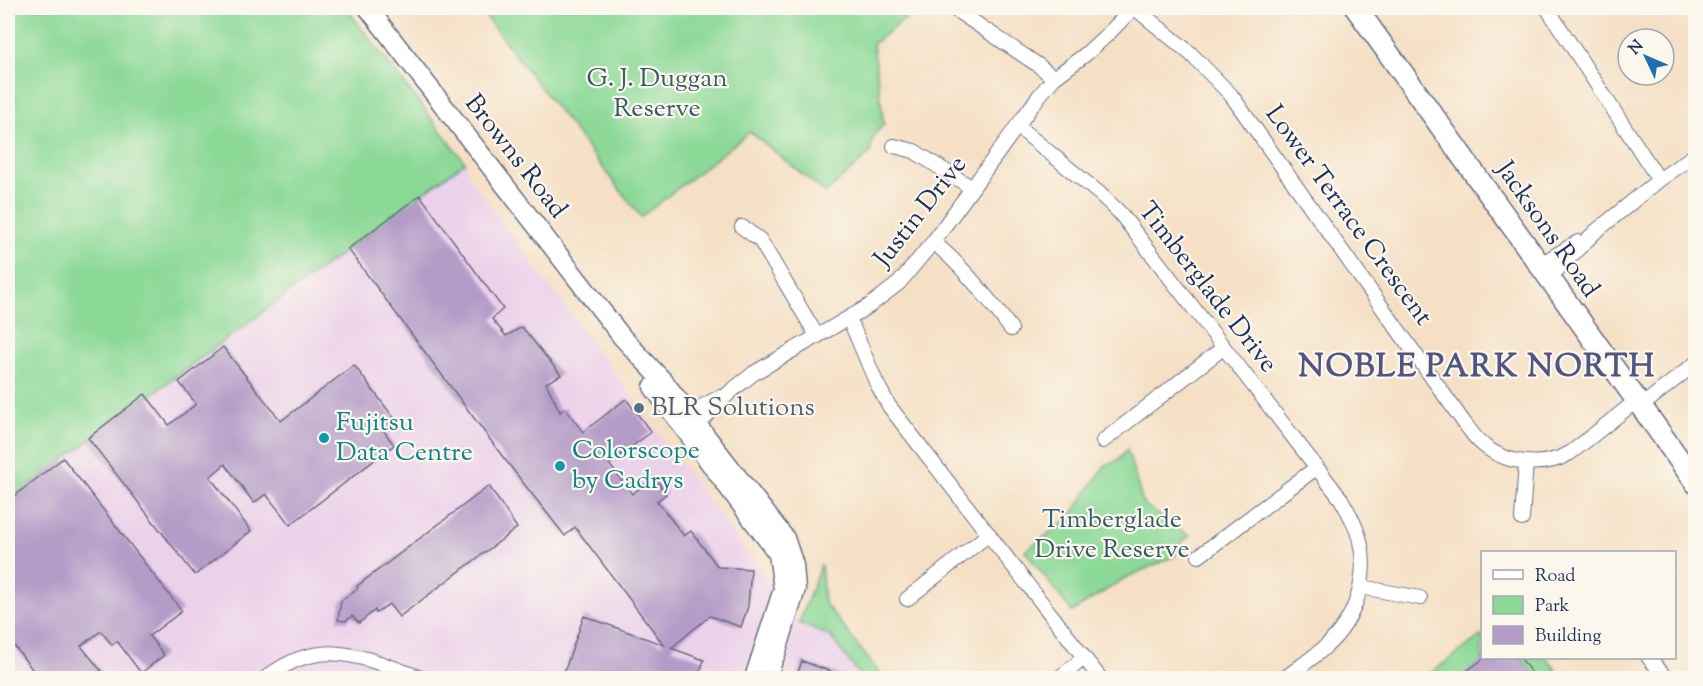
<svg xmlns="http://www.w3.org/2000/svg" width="1703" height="686" viewBox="0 0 1703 686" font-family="'Sorts Mill Goudy',serif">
<rect width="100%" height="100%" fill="#fbf7ec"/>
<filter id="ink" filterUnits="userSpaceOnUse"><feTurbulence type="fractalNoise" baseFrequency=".0167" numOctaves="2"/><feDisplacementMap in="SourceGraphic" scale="12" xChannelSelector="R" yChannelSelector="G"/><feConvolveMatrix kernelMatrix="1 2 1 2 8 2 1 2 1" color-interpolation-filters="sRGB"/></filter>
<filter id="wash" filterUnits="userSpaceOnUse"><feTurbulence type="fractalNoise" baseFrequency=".008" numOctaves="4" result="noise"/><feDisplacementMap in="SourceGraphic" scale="24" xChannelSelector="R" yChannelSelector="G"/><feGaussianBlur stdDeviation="1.35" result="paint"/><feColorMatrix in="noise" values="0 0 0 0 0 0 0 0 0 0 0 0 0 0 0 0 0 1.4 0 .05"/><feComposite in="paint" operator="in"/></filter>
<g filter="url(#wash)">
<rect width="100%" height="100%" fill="#f5e0c5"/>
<!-- built -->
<path fill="#ecd1ea" d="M465,162L468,176L799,623L830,636L862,678H8V501Z"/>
<!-- green -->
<path fill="#8cd997" stroke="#54847a" stroke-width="1.5" d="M8,8H346L465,162L8,501Z
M479,8H919L873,44L884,125C874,132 870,140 871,152L826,193L750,132L641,217Z
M1127,449L1143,504L1190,536C1181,540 1177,547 1175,556L1125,578L1072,612L1025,551L1070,518L1105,465C1117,462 1121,459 1127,449Z
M821,564L824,602L883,678H862L830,636L799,623Z
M1482,635V658H1487L1458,678H1424Z
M1521,658H1547L1562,678H1537Z"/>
<g id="blocks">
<!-- building -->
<path fill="#b59cc8" d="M420,195L503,309L492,319L506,336L522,327L561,375L546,383L560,412L565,408L583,432L626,399L651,432L609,464L632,494L654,477L666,494L657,501L684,536L691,531L718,567L751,569L748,606L741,627L710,616L671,648L704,660L698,678H562L584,616L664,645L575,527L565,536L503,457L348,249Z
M223,347L281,421L354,365L397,422L384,431L394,445L290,525L266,494L254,503L225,464L210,477L251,531L195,575L88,438L145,394L169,425L196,404L179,382Z
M63,458L182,611L149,636L164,655L141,673L117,641L112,645L101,631L81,646L107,678H51L46,673L39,678L8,638V501Z
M489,486L517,528L399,617L389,604L376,613L375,610L359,623L352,616L346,621L338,620L341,601L358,588L357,586Z
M1486,657H1520L1535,678H1457Z
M802,661L846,677V678H796Z"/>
</g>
</g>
<g filter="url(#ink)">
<use href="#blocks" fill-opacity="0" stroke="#676d82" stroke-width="1.5"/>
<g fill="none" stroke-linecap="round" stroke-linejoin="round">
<defs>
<path id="street" d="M953,8L1038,65L1054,78
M1135,8L1191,54L1231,95L1465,424C1470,430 1474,437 1480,442C1503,464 1543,469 1570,453C1578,448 1585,441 1592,436C1607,424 1621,413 1636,401
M1547,8L1659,180
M1017,126L1100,194L1120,213L1341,499C1348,511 1355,523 1359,537C1370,576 1356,620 1325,647C1313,658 1298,668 1285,678
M894,146L914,151L972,188
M742,227L760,240L817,336
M933,242C962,265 989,299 1011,329
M1539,265L1578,242
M1549,278L1595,232L1659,180L1696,154
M849,318L876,382L889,406L1100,678
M1640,407L1696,363
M682,419L697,409L720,397
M691,429L704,418L730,392L754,373L869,306L899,283L933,242L1039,96L1054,78L1086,54L1111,31L1133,8
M1103,441L1223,348
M1522,519L1526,462
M1199,556L1316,468
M1361,587L1420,598
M907,599L989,534
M1649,658L1666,678
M266,678C321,635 362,657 421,678
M1059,678L1084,658"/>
<path id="secondary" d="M368,8L622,337L665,383L785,538L794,565L796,589L777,651L766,678
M653,387L778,554L783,589L754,678"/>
<path id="primary" d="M1356,8L1696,483"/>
</defs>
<!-- street casing -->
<use href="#street" stroke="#676d82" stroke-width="16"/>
<!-- secondary casing -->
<use href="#secondary" stroke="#676d82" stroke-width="21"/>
<!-- primary casing -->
<use href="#primary" stroke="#676d82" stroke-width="24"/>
<!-- street -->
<use href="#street" stroke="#fff" stroke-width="14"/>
<!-- secondary -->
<use href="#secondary" stroke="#fff" stroke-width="18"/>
<!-- primary -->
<use href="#primary" stroke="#fff" stroke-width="21"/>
</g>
</g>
<!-- markers -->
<circle fill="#5c6f8a" stroke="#fbf7ec" stroke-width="2" cx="639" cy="408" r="6"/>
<g fill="#0f9aa8" stroke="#fbf7ec" stroke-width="2">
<circle cx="324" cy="438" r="6"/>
<circle cx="560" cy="466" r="6"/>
</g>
<g text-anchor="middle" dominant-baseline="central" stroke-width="4.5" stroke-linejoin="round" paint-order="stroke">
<!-- park labels -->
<g font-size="26" fill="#375a6c" stroke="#fbf7ec">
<text x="657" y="79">G. J. Duggan<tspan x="657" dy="30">Reserve</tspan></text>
<text x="1112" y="520">Timberglade<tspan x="1112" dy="30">Drive Reserve</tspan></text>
</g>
<!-- street labels -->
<g font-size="26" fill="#1b2f5e" stroke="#fbf7ec">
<text transform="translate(515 157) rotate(52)">Browns Road</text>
<text transform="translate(921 212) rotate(-52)">Justin Drive</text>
<text transform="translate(1348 216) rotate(54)">Lower Terrace Crescent</text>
<text transform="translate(1547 230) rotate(55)">Jacksons Road</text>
<text transform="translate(1207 288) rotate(52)">Timberglade Drive</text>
</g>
<!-- service labels -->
<g font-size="26" fill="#4e5e75" stroke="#fbf7ec" text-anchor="start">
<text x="651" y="408">BLR Solutions</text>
</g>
<!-- culture labels -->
<g font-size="26" fill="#0d838f" stroke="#fbf7ec" text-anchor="start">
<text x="336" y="423">Fujitsu<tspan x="336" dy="30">Data Centre</tspan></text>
<text x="572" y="451">Colorscope<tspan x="572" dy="30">by Cadrys</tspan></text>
</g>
<!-- district labels -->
<g font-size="32" font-weight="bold" letter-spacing="1.5" fill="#515583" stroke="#fbf7ec">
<text x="1477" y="368">NOBLE PARK NORTH</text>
</g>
</g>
<!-- margin -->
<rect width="1703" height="686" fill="none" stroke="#fbf7ec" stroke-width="30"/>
<!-- legend -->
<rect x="1481" y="551" width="195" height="108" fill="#fbf7ec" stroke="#a1a7b3" stroke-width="1.5"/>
<rect x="1493" y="570" width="30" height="9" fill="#ffffff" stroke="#a1a7b3" stroke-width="1.5"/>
<text x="1535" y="581" font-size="18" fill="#1b2f5e">Road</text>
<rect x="1493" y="596" width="30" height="18" fill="#8cd997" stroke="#a1a7b3" stroke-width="1.5"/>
<text x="1535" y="611" font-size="18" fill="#1b2f5e">Park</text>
<rect x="1493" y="626" width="30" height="18" fill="#b59cc8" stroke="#a1a7b3" stroke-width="1.5"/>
<text x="1535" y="641" font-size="18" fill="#1b2f5e">Building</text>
<!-- north arrow -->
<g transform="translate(1646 57) rotate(314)"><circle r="28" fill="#fbf7ec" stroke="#a1a7b3" stroke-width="1.5"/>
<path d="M0-4.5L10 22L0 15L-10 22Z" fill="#1f6fb2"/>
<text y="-9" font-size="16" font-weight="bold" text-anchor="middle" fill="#1b2f5e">N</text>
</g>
</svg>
